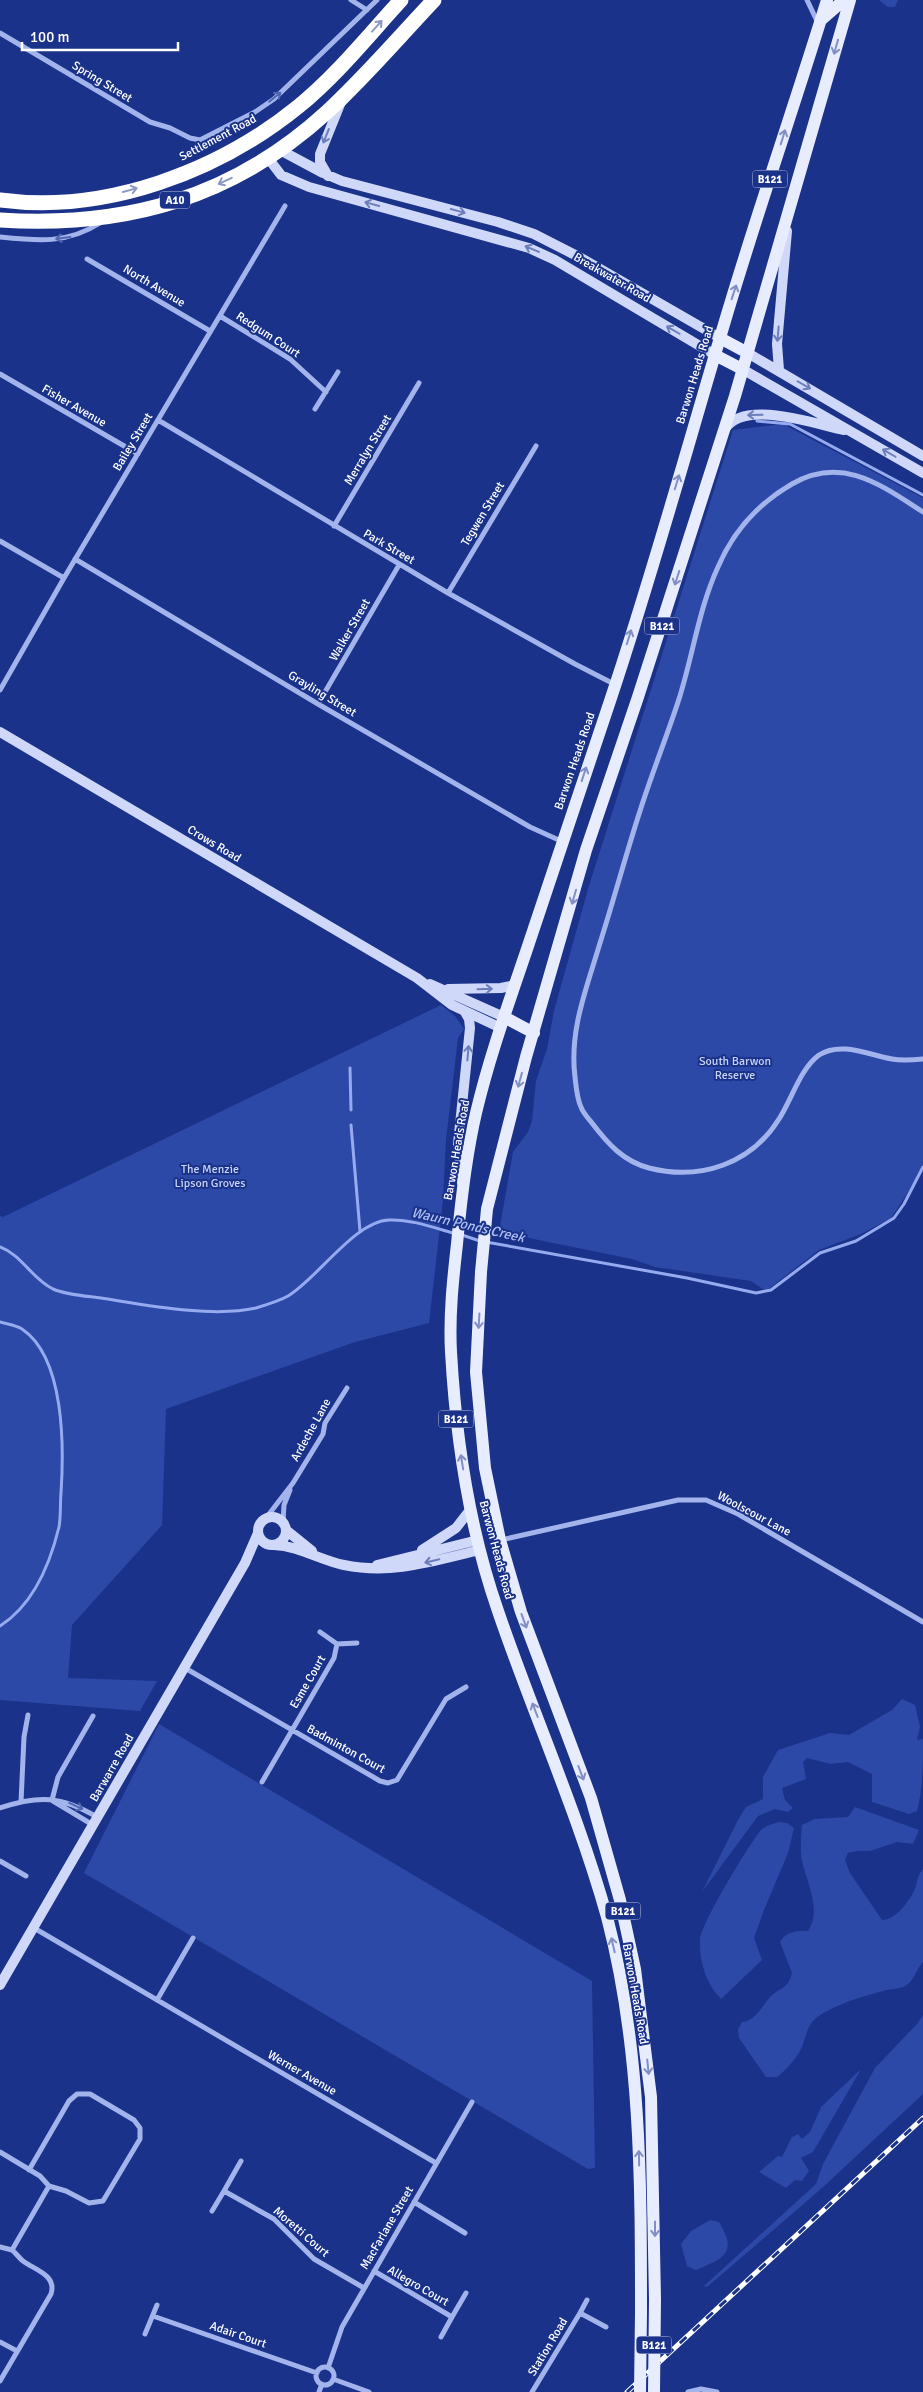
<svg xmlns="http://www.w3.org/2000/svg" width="923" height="2392" viewBox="0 0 923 2392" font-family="Signika,sans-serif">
<rect width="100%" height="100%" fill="#1a3289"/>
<!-- green -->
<path fill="#2d49a7" d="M879,0H898L895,7H888Z
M783,424L923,498V1170L891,1218L861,1234L819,1250L766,1291L751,1281L655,1267L632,1259L499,1232L513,1152L528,1132L532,1121L536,1081L547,1049L554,1011L588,889L733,430Z
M441,1005L455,1016L464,1029L458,1038L446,1140L443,1200L429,1323L355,1342L166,1409L162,1525L72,1625L68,1678L157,1681L140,1711L0,1700V1216L3,1217Z
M902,1699L915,1705L920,1727L917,1740L923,1739C923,1763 923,1789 917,1811L909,1814L872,1802V1774L848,1762L831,1764L807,1758L803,1762L806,1779L782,1788L785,1800L793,1808L788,1812L775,1809L758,1816L702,1892L738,1820L746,1807L763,1799V1777L778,1750L830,1733L849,1735L892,1710Z
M159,1724L592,1981L595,2168L588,2169L84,1873Z
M855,1807L919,1830L913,1844L897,1842L870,1851H857L848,1853L845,1860L850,1873L882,1920C895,1920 908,1903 914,1891C918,1883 916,1877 923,1869V1962C916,1969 914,1982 905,1986C900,1989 890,1989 883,1991C861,1997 835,2004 816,2018C806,2026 806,2040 800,2051C795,2060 785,2071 777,2077H766L739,2038L738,2029L742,2022C754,2022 763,2005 771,1996C776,1991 783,1989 787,1984C790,1981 791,1976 792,1973L780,1942C787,1931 795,1931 808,1931C822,1910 807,1883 802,1861C800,1850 801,1836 802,1825L815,1819L848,1817Z
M778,1822L787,1823L794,1828L788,1853L764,1910L754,1938L762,1960L721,1999C706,1984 699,1961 700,1940C700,1925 750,1843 761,1830C765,1826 773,1824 778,1822Z
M923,2015V2094L822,2188L707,2287L704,2286L816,2184L823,2164L875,2068L917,2024Z
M859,2071H860L813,2152L801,2158L809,2171L802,2181L795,2180L786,2188L759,2172L778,2156L782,2157L792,2137L798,2134L802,2139L810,2132L821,2107Z
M710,2220L719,2222C738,2253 724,2258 696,2270L687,2266L681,2244L691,2231Z"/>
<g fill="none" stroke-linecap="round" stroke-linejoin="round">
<!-- stream -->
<path stroke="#96abef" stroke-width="3" d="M757,421L790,424L923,495
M350,1068L351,1110
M351,1125L360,1231
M462,1235L480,1241
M486,1242L687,1278L756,1293L771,1290L820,1253L856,1241L894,1218L904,1204L923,1167
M0,1247C22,1255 32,1279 53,1289C67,1295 86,1296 101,1298C146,1305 212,1318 256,1308C266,1305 279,1301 288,1296C318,1278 355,1221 389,1220C411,1219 435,1228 456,1234
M0,1322C6,1324 16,1325 22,1329C65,1358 64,1447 61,1493C60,1504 61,1516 59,1527C50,1564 33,1605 0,1626"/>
<!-- street -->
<path stroke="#a3b4ed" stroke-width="5" d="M351,0L367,10
M807,0L817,21
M0,33L150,122L170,128L190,138L200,140L255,112L274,99L377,0
M0,237C38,241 67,244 100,223
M87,259L210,331
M220,316L290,359L326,392
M0,374L138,454
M315,409L338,372
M158,420L448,593L575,664L614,684
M923,512C881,485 842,455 792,484C759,503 733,532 718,567C699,608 693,655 679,699C667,736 652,773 640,811C626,854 614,899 600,943C587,987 569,1030 575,1077C576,1086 577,1099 581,1107C583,1113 588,1118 592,1123C608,1144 623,1161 649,1168C700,1181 751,1164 779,1119C792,1099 800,1069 819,1055C841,1041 869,1055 892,1059C902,1061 913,1060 923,1059
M334,526L419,383
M0,541L64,578
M75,559L318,704L530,827L561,841
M448,593L536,446
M0,690L64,578L285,206
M318,704L399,565
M266,1518L293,1483L323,1434L325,1423L347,1388
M283,1522L284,1505L290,1490
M501,1540L678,1500H706L738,1514L923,1622
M320,1632L337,1644L357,1643
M185,1668L380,1781L388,1783L397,1780L446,1699L466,1687
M262,1782L334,1658L337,1644
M52,1800L58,1777L93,1716
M53,1801L93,1825
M21,1802L24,1737L28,1715
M0,1808C39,1795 61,1796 97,1817
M0,1861L26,1876
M34,1928L436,2163
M157,2000L193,1938
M0,2152L40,2176L49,2186L12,2250C16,2253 19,2258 23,2261C35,2270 57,2275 51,2294L0,2381
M29,2170L69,2101L77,2094H90L134,2120L140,2128V2139L103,2201L89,2203L66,2191L49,2186
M224,2191L241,2161
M414,2202L465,2233
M212,2211L224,2191L274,2219L314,2259L364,2288
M0,2247L12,2250
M374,2271L452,2317L441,2337
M580,2313L587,2300
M153,2316L317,2373
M452,2317L466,2293
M145,2334L157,2305
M0,2342L17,2351
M316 2376a9 9 0 1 1 18 0a9 9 0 1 1-18 0Z
M328,2368L342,2327L472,2102
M333,2379L369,2392
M319,2392L322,2384
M532,2392L580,2313L606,2327
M688,2392L701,2389L717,2392"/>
<!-- secondary -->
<path stroke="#cfd8f9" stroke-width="10" d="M280,150L323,173L342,181L498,222L534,234L581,258L720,338
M268,158L281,175L309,187L529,248L555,260L715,355
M328,176L320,162V154L341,102
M746,352L923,456
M742,369L923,473
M779,370L777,344L787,231
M725,429C744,399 815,424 844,430
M0,732L417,978L452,1005L501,1028
M430,984L504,1017
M448,989L501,988L515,985
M462,1183L458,1144L470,1028L469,1019L465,1012
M258 1531a14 14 0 1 1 28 0a14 14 0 1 1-28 0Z
M286,1530L312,1551
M274,1545C299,1546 320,1560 344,1565C392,1575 433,1561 480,1550
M422,1550L456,1528L470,1510
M377,1565L478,1540
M0,1985L245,1563L258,1533"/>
<!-- primary -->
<path stroke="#e8ecff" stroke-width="12" d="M821,20L844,0
M720,338L746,352
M715,355L742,369
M504,1017L534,1033
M655,2299L651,2097L635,1969L620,1900L591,1798L521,1612L500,1540L485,1468L476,1372L481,1272L487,1209L526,1057L586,850L638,697L735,396L850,0
M641,2312C641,2180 641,2046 607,1917C578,1813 533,1714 498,1611C469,1528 456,1440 451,1352C449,1316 453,1279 457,1244C461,1200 466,1156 476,1113C489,1058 508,1005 526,952C554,868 582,785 610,701C652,576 687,448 725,321C757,213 794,107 827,0"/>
<!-- highway -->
<path stroke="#fff" stroke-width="15" d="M0,200C105,214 218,172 299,106C337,75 368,36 401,0
M0,220C126,228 233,198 327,112C365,77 399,37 434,0"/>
<defs>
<path id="rail" d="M627,2392L923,2118"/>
</defs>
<!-- rail casing -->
<use href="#rail" stroke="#fff" stroke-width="5"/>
<!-- rail -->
<use href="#rail" stroke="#1a3289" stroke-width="3" stroke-dasharray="9" stroke-linecap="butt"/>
<!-- primary-bridge -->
<path stroke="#e8ecff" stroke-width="12" d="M640,2392L641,2312
M654,2392L655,2299"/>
</g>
<!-- one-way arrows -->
<defs><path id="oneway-shaft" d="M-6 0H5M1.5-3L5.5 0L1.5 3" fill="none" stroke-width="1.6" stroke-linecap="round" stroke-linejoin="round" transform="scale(1.25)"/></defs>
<g stroke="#8c98c4">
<use href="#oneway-shaft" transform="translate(377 26) rotate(-48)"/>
<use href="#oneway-shaft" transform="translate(225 181) rotate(155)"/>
<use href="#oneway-shaft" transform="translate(130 190) rotate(-15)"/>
</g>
<g stroke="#818fc4">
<use href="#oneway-shaft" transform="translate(836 47) rotate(106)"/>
<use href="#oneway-shaft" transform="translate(783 137) rotate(-73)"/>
<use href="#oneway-shaft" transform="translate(734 292) rotate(-72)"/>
<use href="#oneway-shaft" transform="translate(677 482) rotate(-73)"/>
<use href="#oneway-shaft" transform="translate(677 578) rotate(108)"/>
<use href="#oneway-shaft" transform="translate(629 637) rotate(-73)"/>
<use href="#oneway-shaft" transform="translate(584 774) rotate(-72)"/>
<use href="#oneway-shaft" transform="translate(574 897) rotate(106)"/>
<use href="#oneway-shaft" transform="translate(520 1080) rotate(105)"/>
<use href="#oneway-shaft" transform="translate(479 1321) rotate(93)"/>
<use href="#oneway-shaft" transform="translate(462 1462) rotate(-99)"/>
<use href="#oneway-shaft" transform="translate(524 1621) rotate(70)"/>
<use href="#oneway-shaft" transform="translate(535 1710) rotate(-111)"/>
<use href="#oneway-shaft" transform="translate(581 1773) rotate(69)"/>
<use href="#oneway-shaft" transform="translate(613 1945) rotate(-103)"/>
<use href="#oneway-shaft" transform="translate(648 2067) rotate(84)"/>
<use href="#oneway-shaft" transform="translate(639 2158) rotate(-91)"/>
<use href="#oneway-shaft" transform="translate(655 2229) rotate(90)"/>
</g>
<g stroke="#5166b1">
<use href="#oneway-shaft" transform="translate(275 97) rotate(-39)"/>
<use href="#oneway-shaft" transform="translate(63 238) rotate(173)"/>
<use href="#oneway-shaft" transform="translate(76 1806) rotate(24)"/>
</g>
<g stroke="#6b7dbb">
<use href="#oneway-shaft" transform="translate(326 136) rotate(112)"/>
<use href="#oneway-shaft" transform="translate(372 204) rotate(-165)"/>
<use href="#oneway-shaft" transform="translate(458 211) rotate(15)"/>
<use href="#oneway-shaft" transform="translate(532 249) rotate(-157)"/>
<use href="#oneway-shaft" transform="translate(673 330) rotate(-150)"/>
<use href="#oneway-shaft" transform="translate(778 334) rotate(95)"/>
<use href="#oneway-shaft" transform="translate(804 385) rotate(30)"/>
<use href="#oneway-shaft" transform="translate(755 415) rotate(179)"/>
<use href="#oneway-shaft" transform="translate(889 453) rotate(-150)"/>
<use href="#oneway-shaft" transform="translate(485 989) rotate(-2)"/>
<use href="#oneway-shaft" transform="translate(468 1053) rotate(-85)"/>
<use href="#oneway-shaft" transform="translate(432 1561) rotate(167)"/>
</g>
<g text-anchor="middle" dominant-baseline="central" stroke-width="4" stroke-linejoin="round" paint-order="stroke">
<!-- shield labels -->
<g fill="#1a3289" stroke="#bac2dc" stroke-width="1">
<rect x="752.5" y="170.5" width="35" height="17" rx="4"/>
<rect x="160" y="191.5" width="30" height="17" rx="4"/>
<rect x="644.5" y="617.5" width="35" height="17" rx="4"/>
<rect x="438.5" y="1410.5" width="35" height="17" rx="4"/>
<rect x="605.5" y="1902.5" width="35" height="17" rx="4"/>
<rect x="636.5" y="2336.5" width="35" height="17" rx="4"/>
</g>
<g font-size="11" font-weight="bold" fill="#fff">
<text x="770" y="179">B121</text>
<text x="175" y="200">A10</text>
<text x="662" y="626">B121</text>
<text x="456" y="1419">B121</text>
<text x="623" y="1911">B121</text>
<text x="654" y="2345">B121</text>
</g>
<!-- street labels -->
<g font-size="12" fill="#fff" stroke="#1a3289">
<text transform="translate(102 82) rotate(31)">Spring Street</text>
<text transform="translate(218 138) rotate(-28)">Settlement Road</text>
<text transform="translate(612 278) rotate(30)">Breakwater Road</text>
<text transform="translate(154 286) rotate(31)">North Avenue</text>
<text transform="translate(268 335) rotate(33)">Redgum Court</text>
<text transform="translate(695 375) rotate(-73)">Barwon Heads Road</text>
<text transform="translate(74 406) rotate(30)">Fisher Avenue</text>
<text transform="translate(133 442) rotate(-59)">Bailey Street</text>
<text transform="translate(368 450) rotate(-59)">Merralyn Street</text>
<text transform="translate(483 514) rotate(-59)">Tegwen Street</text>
<text transform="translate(389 547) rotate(30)">Park Street</text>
<text transform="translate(350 630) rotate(-60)">Walker Street</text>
<text transform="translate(322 694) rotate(31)">Grayling Street</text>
<text transform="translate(575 761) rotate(-71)">Barwon Heads Road</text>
<text transform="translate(214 844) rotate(31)">Crows Road</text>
<text transform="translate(457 1150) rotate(-80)">Barwon Heads Road</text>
<text transform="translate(311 1430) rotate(-61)">Ardeche Lane</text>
<text transform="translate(754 1514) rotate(28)">Woolscour Lane</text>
<text transform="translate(496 1550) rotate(75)">Barwon Heads Road</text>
<text transform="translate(308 1682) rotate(-60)">Esme Court</text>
<text transform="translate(346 1749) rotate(29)">Badminton Court</text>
<text transform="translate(112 1768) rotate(-60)">Barwarre Road</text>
<text transform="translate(635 1994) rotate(80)">Barwon Heads Road</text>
<text transform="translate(302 2073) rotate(30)">Werner Avenue</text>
<text transform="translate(387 2228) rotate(-60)">MacFarlane Street</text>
<text transform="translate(301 2232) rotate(41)">Moretti Court</text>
<text transform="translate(418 2286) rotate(30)">Allegro Court</text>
<text transform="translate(238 2335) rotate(19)">Adair Court</text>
<text transform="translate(548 2347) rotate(-59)">Station Road</text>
</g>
<!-- park labels -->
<g font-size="12" fill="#c8d4f9" stroke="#1a3289">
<text x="735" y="1061">South Barwon<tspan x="735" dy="14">Reserve</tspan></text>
<text x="210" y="1169">The Menzie<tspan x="210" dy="14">Lipson Groves</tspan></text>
</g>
<!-- water labels -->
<g font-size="14" font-style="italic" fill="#aebff4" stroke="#1a3289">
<text transform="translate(468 1225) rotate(13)">Waurn Ponds Creek</text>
</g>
</g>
<!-- scale -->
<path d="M22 42v8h156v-8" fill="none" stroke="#ffffff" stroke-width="2.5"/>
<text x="30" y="42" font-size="15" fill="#ffffff" stroke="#1a3289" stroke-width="4" paint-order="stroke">100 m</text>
</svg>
